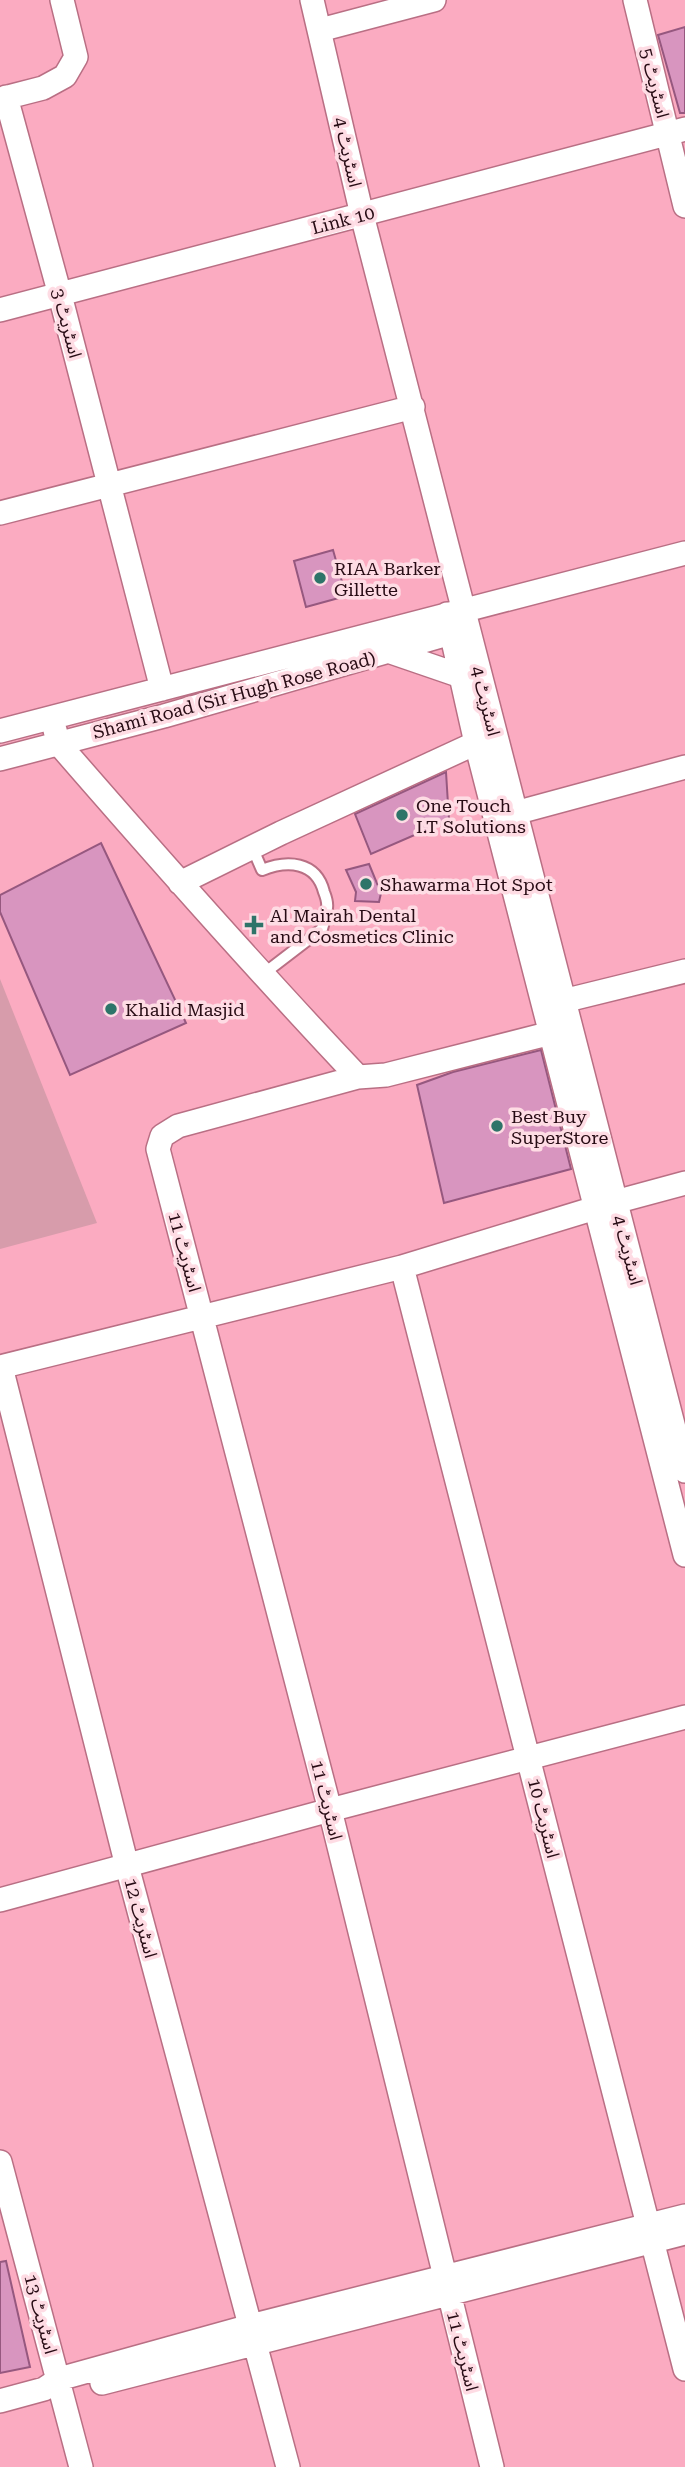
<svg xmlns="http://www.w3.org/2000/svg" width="685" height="2467" viewBox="0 0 685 2467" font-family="'Roboto Serif','Noto Sans Arabic',serif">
<rect width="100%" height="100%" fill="#fbabc1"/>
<!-- green -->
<path fill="#d79cab" d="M0,979L97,1223L0,1249Z"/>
<!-- building -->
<path fill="#d895bf" stroke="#96587f" stroke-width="2" d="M685,27V113H680L658,35Z
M333,550L346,596L306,607L294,561Z
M446,772L449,820L371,854L355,814Z
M101,843L186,1023L70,1075L0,912V895Z
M369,864L381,893L379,902L355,901L356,892L346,870Z
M541,1050L571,1169L444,1203L417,1085L453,1072Z
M6,2261L30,2367L0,2373V2262Z"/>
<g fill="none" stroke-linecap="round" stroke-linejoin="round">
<defs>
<path id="lane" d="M252,847L262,870C287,860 316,861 324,892C326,897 328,902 327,908C326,915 324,922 322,929L262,975"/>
<path id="street" d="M312,0L362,215L685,1471
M635,0L685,206
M320,30L434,0
M6,97L60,295L162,689
M0,99L43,88L65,76L76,57L62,0
M0,310L685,129
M0,513L413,407
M447,614L476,743L685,1555
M391,652L461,676
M55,730L58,743C156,856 255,968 358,1077
M0,731L685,553
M0,759L164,716L465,629
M515,813L685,767
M180,883L281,833L476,743
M563,1001L685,971
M402,1267L685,2369
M0,1367L402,1267L615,1202L685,1183
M1,1367L127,1866L288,2467
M0,1900L330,1810L685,1717
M0,2162L81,2467
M102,2383L685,2233
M0,2401L44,2389L59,2379L250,2326L685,2216
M492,2467L330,1810L158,1149L162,1136L178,1126L358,1077L386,1075L571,1028"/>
</defs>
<!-- lane casing -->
<use href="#lane" stroke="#b96f84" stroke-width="14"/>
<!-- street casing -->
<use href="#street" stroke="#b96f84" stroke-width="26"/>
<!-- lane -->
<use href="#lane" stroke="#fff" stroke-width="10"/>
<!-- street -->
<use href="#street" stroke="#fff" stroke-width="23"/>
</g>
<!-- markers -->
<g fill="#2e7469" stroke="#fedce4" stroke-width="2.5">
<circle cx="320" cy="578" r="7"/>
<circle cx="402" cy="815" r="7"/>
<circle cx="366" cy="884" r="7"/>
<path d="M250.5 914.5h7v7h7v7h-7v7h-7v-7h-7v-7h7z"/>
<circle cx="111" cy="1009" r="7"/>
<circle cx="497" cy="1126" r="7"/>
</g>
<g text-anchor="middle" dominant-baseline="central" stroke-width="7" stroke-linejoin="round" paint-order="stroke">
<!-- street labels -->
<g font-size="18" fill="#270b14" stroke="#fedce4">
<text transform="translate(655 83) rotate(76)">اسٹریٹ 5</text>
<text transform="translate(348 152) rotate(77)">اسٹریٹ 4</text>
<text transform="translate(343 220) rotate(-15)">Link 10</text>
<text transform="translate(67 323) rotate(75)">اسٹریٹ 3</text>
<text transform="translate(234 695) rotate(-15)">Shami Road (Sir Hugh Rose Road)</text>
<text transform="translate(486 701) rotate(76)">اسٹریٹ 4</text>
<text transform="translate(628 1250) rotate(75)">اسٹریٹ 4</text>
<text transform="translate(185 1252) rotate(75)">اسٹریٹ 11</text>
<text transform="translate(327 1800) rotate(76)">اسٹریٹ 11</text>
<text transform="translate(544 1818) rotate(76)">اسٹریٹ 10</text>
<text transform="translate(141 1918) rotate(75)">اسٹریٹ 12</text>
<text transform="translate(41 2314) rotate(75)">اسٹریٹ 13</text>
<text transform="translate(463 2351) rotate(76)">اسٹریٹ 11</text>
</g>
<!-- poi labels -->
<g font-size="18" fill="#270b14" stroke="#fedce4" text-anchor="start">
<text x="334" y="568">RIAA Barker<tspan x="334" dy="21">Gillette</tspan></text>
<text x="416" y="805">One Touch<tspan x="416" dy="21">I.T Solutions</tspan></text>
<text x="380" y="884">Shawarma Hot Spot</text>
<text x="270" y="915">Al Mairah Dental<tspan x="270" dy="21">and Cosmetics Clinic</tspan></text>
<text x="125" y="1009">Khalid Masjid</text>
<text x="511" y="1116">Best Buy<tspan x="511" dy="21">SuperStore</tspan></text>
</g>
</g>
</svg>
